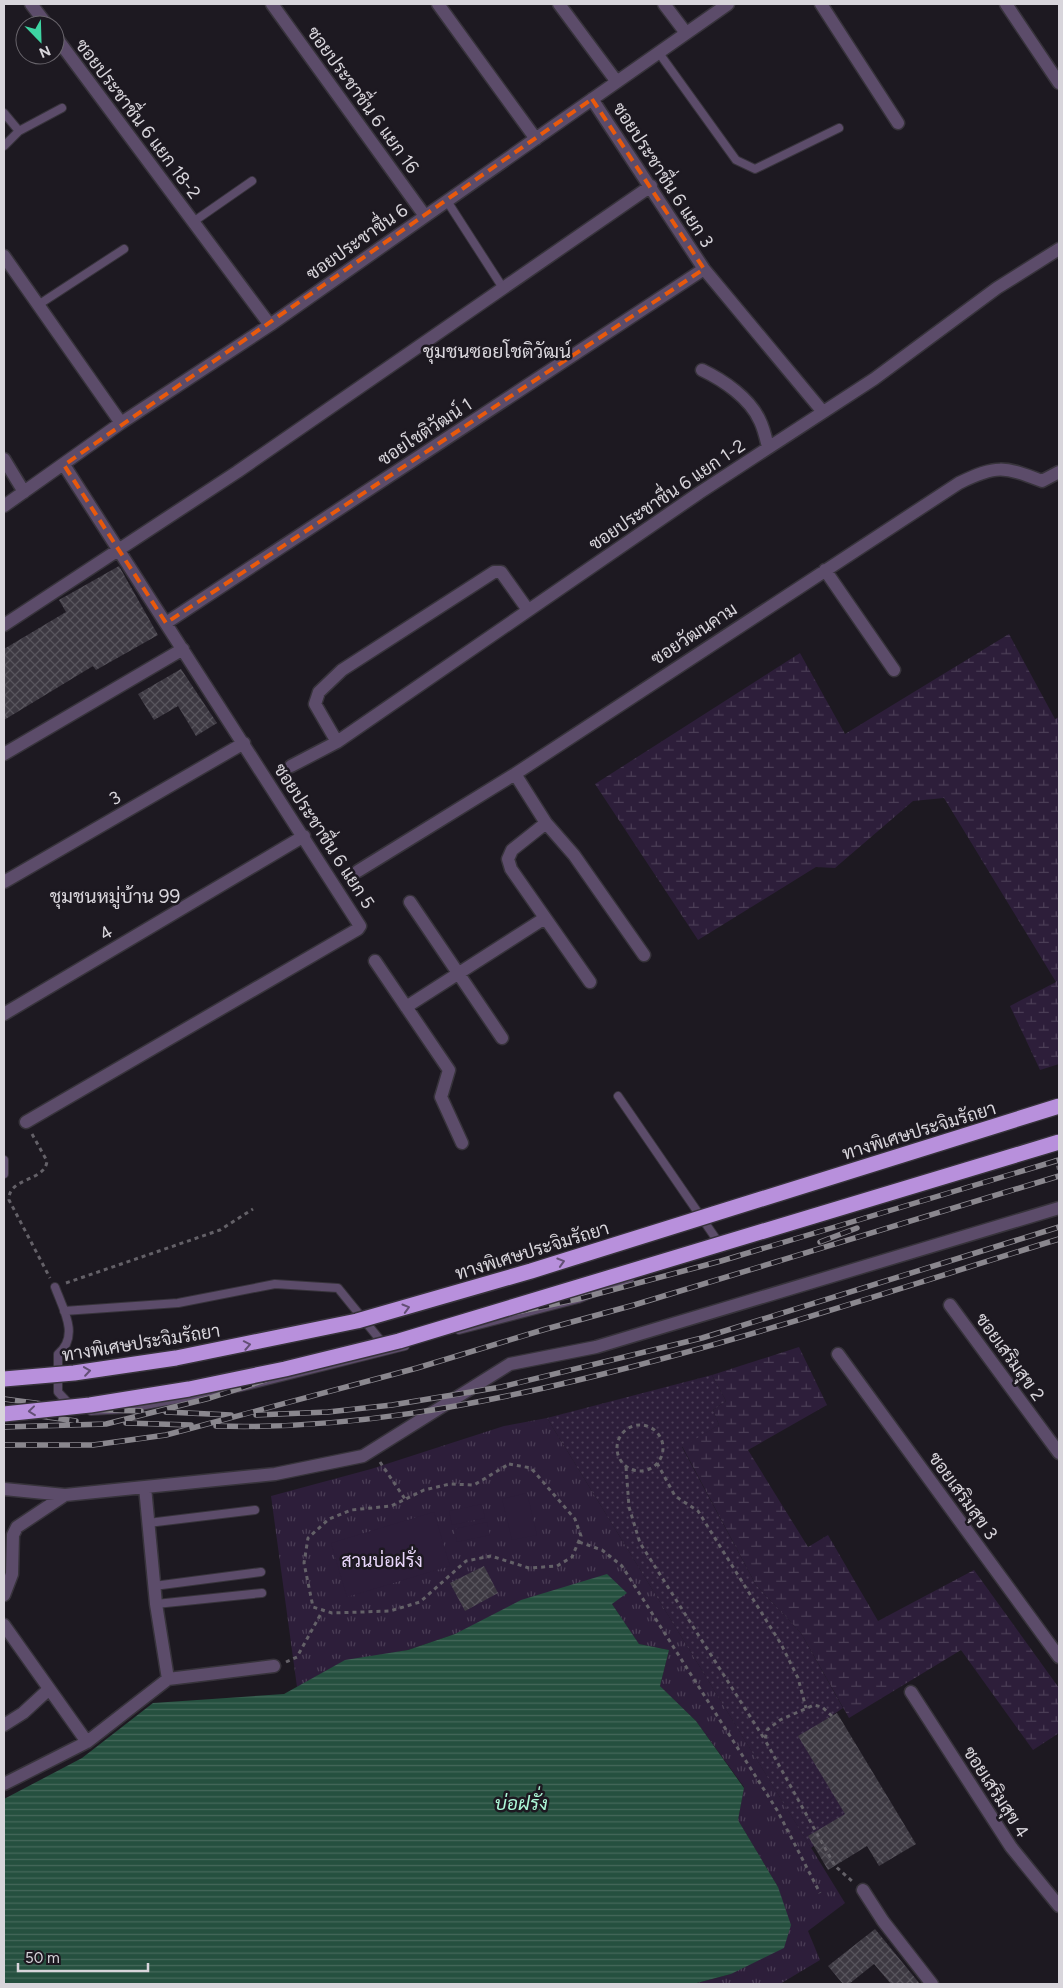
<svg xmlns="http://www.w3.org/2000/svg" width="1063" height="1988" viewBox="0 0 1063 1988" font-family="Figtree,Sarabun,sans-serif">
<defs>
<pattern id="grass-tufts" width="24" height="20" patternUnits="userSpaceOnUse" patternTransform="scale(1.25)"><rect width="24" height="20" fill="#2d1e3a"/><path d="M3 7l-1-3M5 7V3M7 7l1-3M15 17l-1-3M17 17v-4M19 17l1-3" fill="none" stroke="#4b3e56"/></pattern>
<pattern id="wetland-marsh" width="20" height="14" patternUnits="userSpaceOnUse" patternTransform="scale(1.25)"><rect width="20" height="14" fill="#2d1e3a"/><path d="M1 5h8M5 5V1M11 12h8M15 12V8" fill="none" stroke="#4b3e56"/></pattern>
<pattern id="garden-dots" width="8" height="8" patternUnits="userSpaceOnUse" patternTransform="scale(1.25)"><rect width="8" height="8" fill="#2d1e3a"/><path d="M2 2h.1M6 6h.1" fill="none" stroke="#4b3e56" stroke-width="1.8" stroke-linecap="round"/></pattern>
<pattern id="water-rules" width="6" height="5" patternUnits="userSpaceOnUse" patternTransform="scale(1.25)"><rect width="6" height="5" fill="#25503f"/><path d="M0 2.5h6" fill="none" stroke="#44685a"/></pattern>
<pattern id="building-cross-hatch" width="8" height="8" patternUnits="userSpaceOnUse" patternTransform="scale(1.25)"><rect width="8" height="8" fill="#3d3942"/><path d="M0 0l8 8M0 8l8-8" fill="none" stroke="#58555d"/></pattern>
</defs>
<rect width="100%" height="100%" fill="#1d1921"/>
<!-- grass -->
<path fill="url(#grass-tufts)" d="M547,1418L845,1903L808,1931L820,1960L780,1984H693L731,1974L778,1887L738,1820L744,1787L696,1721L660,1686L669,1650L639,1644L612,1604L626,1592L455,1634L408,1650L342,1662L297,1687L271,1496L371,1469L504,1426Z"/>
<!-- wetland -->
<path fill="url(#wetland-marsh)" d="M1009,634L1055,719L1059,717V1064L1040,1070L1010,1006L1056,982L944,798L913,801L835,868L816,867L698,940L595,784L800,653L845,734Z
M799,1347L827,1405L748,1450L808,1547L828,1535L878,1621L974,1570L1059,1688V1733L1033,1750L961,1650L849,1718L801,1633L756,1585L682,1446L719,1425L713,1410L726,1401L712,1375Z"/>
<!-- garden -->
<path fill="url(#garden-dots)" d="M712,1375L726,1401L713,1410L719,1425L682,1447L756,1585L801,1633L843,1708L808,1732L859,1814L811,1848L547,1418Z"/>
<!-- pitch -->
<path fill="#2d1e3a" d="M527,1493L537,1535L512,1540L502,1499Z
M482,1504L485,1518L452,1525L449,1511Z
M434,1512L450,1566L347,1597L331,1543Z
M487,1522L490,1535L457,1542L454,1529Z"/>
<!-- water -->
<path fill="url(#water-rules)" d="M607,1574L627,1593L612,1604L639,1644L669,1650L660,1686L696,1721L744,1788L738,1820L778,1887L791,1925L784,1948L731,1974L693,1984H4V1799L82,1758L153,1703L284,1694L345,1660L408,1650L455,1634L521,1600Z"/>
<!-- building -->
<path fill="url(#building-cross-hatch)" d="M119,566L158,635L96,670L93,666L4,720V649L66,612L59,600Z
M181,669L217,723L196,736L178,706L154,720L138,694Z
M484,1566L498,1593L465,1611L450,1583Z
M837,1713L916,1844L879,1866L867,1846L828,1870L808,1836L845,1814L798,1736Z
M875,1929L920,1984H891L874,1964L849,1984H843L828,1966Z"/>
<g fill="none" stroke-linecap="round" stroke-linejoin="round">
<defs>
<path id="lane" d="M659,53L736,160L755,169L839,128
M4,113L19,131
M4,146L19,131L62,108
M447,201L503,288
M193,222L252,181
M38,305L124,249
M618,1096L721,1246
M4,1160V1174
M55,1287C63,1309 80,1336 58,1354V1392L72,1407
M64,1311L178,1303L275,1284L338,1288L385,1346
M459,1330L578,1299L630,1278
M91,1411L124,1409L242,1387L405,1346
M148,1523L255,1510
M154,1586L261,1572
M156,1604L262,1593"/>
<path id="street" d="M31,4L47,25
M272,4L425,216
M438,4L536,139
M559,4L617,82
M664,4L686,33
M821,4L898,123
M1006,4L1059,83
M55,36L270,325
M592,99L704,269L823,412
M4,256L121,423
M702,370C723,380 750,398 760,421C764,429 766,439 768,447
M4,459L24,492
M4,506L121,423L270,325L728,4
M825,570L894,670
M166,623L704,269
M4,625L237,472L651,186
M337,742L315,704L319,692L342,670L494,572H501L528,610
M4,754L183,649
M291,766L337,742L699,493L874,379L997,288L1059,249
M515,774L546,823L512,850L508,859L511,869L590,982
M546,823L574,855L644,955
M358,871L515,774L959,483C996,465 1004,466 1042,481L1059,472
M4,882L244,743
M410,902L502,1038
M375,961L449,1070L441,1097L462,1143
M406,1007L545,918
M4,1014L304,836
M26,1122L358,929L360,926L64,465
M950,1305L1059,1453
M838,1354L1059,1657
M145,1487L156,1604L168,1679
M4,1489L65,1495L275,1474L363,1456L510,1364L596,1347L1059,1208
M4,1595L12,1574L13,1535L17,1527L65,1495
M4,1625L87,1742
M911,1692L1011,1847L1059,1906
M4,1725L23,1713L48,1690
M4,1784L87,1742L168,1679L274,1666
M863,1890L883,1921L932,1984"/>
</defs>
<!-- lane casing -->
<use href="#lane" stroke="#37333b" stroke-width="10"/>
<!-- street casing -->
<use href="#street" stroke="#37333b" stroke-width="15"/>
<!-- path -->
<path stroke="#646168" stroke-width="3" stroke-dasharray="4 4" stroke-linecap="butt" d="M32,1134L47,1161C45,1182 8,1177 9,1200L50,1278
M1055,1158L1059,1171
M66,1283L220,1230L253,1209
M617 1448a23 23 0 1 1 46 0a23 23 0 1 1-46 0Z
M380,1462L405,1499
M657,1463L675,1496L698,1511L781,1644L798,1678L806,1708
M509,1464L531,1468L575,1519L581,1536L572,1557L557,1566L529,1568L491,1556L466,1561L420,1602L390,1611L332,1613L313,1607L304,1563L308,1538L329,1519L351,1510L391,1506L424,1490L450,1484L474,1485Z
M626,1467L629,1507L640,1543L765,1740
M579,1542L602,1550L622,1566L777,1810L820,1893
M286,1662L297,1657L323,1610
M832,1716L822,1707L814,1705L780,1720L767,1730L765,1740L835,1866L852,1881"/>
<!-- lane -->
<use href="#lane" stroke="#5c4c6a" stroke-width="8"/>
<!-- street -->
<use href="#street" stroke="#5c4c6a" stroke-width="12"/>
<defs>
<path id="rail" d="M820,1242L857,1228
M4,1399L81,1409L141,1411
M4,1411L76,1421
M166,1412L231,1415
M256,1415L328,1412L392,1405L501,1387L702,1338L1059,1227
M126,1423L191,1425
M216,1426C346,1430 473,1406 599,1375C754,1337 906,1286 1059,1239
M4,1427L106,1424L210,1398L354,1351L433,1330L578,1299L721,1261L1059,1160
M4,1445H93L166,1435L417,1368L546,1329L634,1305L1059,1176"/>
</defs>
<!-- rail casing -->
<use href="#rail" stroke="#8a878e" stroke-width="5.5"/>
<!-- rail -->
<use href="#rail" stroke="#1d1921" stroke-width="4" stroke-dasharray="11" stroke-linecap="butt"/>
<defs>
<path id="highway-bridge" d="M4,1379L74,1373L176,1358L357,1321L531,1271L1059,1106
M4,1414L90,1405L189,1389L285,1369L399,1341L1059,1142"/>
</defs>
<!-- highway-bridge casing -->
<use href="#highway-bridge" stroke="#37333b" stroke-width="18" stroke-linecap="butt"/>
<!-- highway-bridge -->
<use href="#highway-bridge" stroke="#b890dc" stroke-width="15"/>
</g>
<!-- one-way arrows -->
<defs><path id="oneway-chevron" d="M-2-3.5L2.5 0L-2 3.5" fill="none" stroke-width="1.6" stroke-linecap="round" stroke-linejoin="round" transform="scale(1.25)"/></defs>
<g stroke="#634f75">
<use href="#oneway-chevron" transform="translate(561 1262) rotate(-17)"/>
<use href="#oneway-chevron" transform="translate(406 1308) rotate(-16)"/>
<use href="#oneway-chevron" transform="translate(247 1345) rotate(-11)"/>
<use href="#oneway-chevron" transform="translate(87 1371) rotate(-8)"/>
<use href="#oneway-chevron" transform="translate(32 1411) rotate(174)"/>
</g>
<!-- marked area -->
<path fill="none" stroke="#e8590c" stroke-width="4" stroke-dasharray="10 6" stroke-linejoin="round" d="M592,99L704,269L166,623L64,465Z"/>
<g text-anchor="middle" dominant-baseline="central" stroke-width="5" stroke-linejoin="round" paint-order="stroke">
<!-- street labels -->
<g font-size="18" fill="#d8d5db" stroke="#1d1921">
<text transform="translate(363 100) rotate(54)">ซอยประชาชื่น 6 แยก 16</text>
<text transform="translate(138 119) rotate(53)">ซอยประชาชื่น 6 แยก 18-2</text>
<text transform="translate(663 175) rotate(57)">ซอยประชาชื่น 6 แยก 3</text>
<text transform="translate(357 242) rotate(-35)">ซอยประชาชื่น 6</text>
<text transform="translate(425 432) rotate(-33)">ซอยโชติวัฒน์ 1</text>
<text transform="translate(667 495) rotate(-34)">ซอยประชาชื่น 6 แยก 1-2</text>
<text transform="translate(694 634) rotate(-33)">ซอยวัฒนคาม</text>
<text transform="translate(115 798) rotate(-30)">3</text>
<text transform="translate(324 836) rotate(57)">ซอยประชาชื่น 6 แยก 5</text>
<text transform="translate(106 933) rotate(-31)">4</text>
<text transform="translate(919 1131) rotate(-17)">ทางพิเศษประจิมรัถยา</text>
<text transform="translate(532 1251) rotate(-17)">ทางพิเศษประจิมรัถยา</text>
<text transform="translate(141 1343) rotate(-9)">ทางพิเศษประจิมรัถยา</text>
<text transform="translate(1010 1357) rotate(54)">ซอยเสริมสุข 2</text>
<text transform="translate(963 1496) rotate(54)">ซอยเสริมสุข 3</text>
<text transform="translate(996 1792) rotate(57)">ซอยเสริมสุข 4</text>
</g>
<!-- park labels -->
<g font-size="18" fill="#e9d7fb" stroke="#1d1921">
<text x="382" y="1561">สวนบ่อฝรั่ง</text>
</g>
<!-- neighbourhood labels -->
<g font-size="19" fill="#d8d5db" stroke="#1d1921">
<text x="497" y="351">ชุมชนซอยโชติวัฒน์</text>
<text x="115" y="896">ชุมชนหมู่บ้าน 99</text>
</g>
<!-- water labels -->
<g font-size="19" font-style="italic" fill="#acf7d7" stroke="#1d1921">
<text x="521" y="1803">บ่อฝรั่ง</text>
</g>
</g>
<!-- border -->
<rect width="1063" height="1988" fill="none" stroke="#d8d5db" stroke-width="10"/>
<!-- north arrow -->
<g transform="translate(40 40) rotate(157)"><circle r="24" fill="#1d1921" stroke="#68646b"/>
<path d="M0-4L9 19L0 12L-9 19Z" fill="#3ed4a2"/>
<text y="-8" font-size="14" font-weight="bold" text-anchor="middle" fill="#d8d5db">N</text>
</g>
<!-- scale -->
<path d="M18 1963v8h130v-8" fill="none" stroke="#d8d5db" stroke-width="2.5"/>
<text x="25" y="1963" font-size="15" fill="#d8d5db" stroke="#1d1921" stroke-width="4" paint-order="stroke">50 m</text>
</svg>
